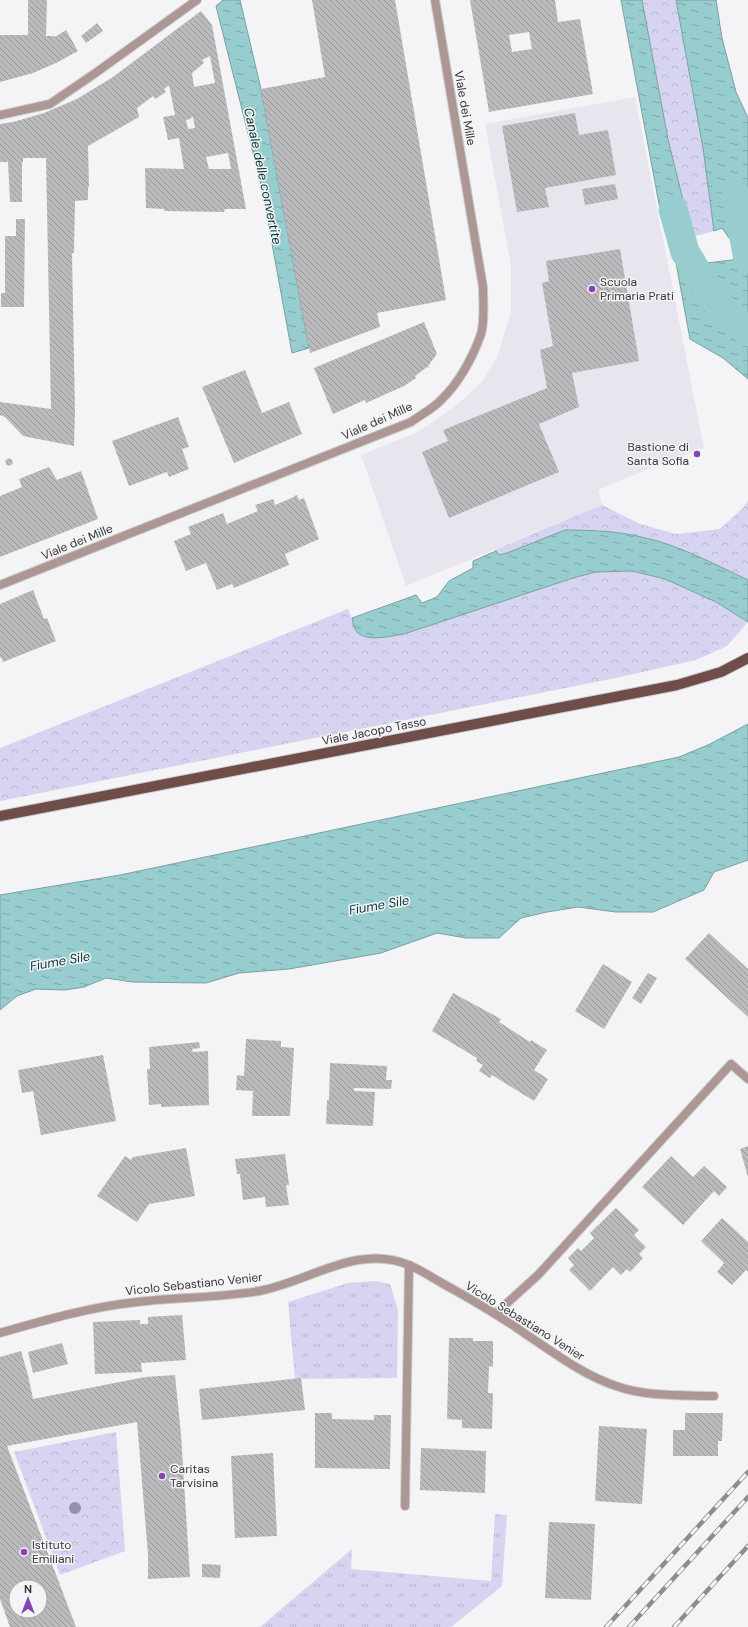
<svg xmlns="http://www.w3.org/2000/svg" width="748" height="1627" viewBox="0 0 748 1627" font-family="'DM Sans',sans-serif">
<defs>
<pattern id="grass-tufts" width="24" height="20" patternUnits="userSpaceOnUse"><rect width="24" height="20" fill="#d7d4f1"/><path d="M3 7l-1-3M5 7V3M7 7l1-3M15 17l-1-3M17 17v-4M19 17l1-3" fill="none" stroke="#b9b7cf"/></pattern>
<pattern id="park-crowns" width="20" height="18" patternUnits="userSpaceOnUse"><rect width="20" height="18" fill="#d7d4f1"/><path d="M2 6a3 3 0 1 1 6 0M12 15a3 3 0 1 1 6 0" fill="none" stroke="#b9b7cf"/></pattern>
<pattern id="water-ripples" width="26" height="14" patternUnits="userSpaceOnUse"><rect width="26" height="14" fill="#97cdce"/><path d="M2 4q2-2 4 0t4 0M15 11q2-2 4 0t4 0" fill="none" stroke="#7ca7a8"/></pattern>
<pattern id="building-back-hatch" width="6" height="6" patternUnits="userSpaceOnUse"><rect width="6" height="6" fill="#bbbbbd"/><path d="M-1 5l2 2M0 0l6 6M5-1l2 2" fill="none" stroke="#99999b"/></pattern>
</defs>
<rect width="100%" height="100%" fill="#f4f3f5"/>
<!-- built -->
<path fill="#e7e6ef" d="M635,97L704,448L667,461L598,490L602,505L406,586L361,455L418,432L453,408L482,382L497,357L511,312V266L485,124Z"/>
<!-- grass -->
<path fill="url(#grass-tufts)" d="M375,1281L390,1284L398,1310L397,1378L295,1379L288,1302L348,1283Z
M495,1514L507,1515L502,1586L451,1627H260L352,1549L351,1569L491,1581Z"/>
<!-- park -->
<path fill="url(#park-crowns)" d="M642,0H676L703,148L714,231L692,237L668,139Z
M748,500V580L673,546L642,536L597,530H565L507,553L499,555L494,550L602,505L640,524L676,534L720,529L744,507Z
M632,571L665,579L716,602L748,622L727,646L696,660L625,676L0,801V748L348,609L357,632L364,636L377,637L404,634L507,598L595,572Z
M116,1432L125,1551L60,1575L14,1452Z"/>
<!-- water -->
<path fill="url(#water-ripples)" stroke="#7aa0a1" d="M223,0H240L261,89L309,348L292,353L262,189L216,6Z
M621,0H642L668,139L692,237V246L677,247L673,228L662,220Z
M676,0H716L722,38L736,92L748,118V235L729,238L722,228L714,231L703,148Z
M748,258V379L723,358L690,339L676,263H707Z
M565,530C591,530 617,531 642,537C679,545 714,564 748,580V622L716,602L665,579L632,571L595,572L570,579L404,634C391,636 369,642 358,633C354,630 353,623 352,618L416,595L422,603L437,597L449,581L473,568V561L496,551L499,555L507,553Z
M748,724V860L714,872L704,890L653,912H616L578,907L547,912L521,918L499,938H466L437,933L381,953L289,969L239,973L206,983L132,982L106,978L84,987L65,990L36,989L17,996L0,1010V895L120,875L679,757L708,745Z"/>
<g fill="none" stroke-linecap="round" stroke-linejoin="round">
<!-- canal -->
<path stroke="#97cdce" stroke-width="29" d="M736,196L748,259
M673,209L685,252L715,301L748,332"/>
</g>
<!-- building -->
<path fill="url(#building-back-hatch)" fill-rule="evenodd" d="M28,0H47L46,36H54L55,37L66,30L78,51L56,63L33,73L0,82V35H28Z
M312,0H395L446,300L377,313L380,327L310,353L261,89L325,77Z
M470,0H555L558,22L580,19L593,94L489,112ZM529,32L532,49L512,52L509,35Z
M201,11L212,25L246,209H225L224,212L164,211V209L146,208L145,168L184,169L179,138L168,140L163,117L175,115L169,85L164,89L166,92L155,99L153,96L137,108L139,117L88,146L89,187H88V200L75,201L74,253H72L75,412L74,446L23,436L5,417L0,415V402L51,409L46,158H23V162H22V202H10L8,162H0V124L13,122L44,113L77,99L113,77ZM210,56L215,83L194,87L192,73L204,63L202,60ZM193,117L195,128L188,129L186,120L191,119L190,118ZM228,153L231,169H209L206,157Z
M97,23L103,31L86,43L81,36Z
M575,113L579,135L608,130L616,175L545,188L549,207L517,212L502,126Z
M615,184L618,199L585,205L582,189Z
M16,219H25L24,307H1V293H5V236H16Z
M620,249L639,361L572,373L579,407L539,424L559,472L449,518L422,452L448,441L443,430L547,388L540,350L553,346L542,283L549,281L546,261Z
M424,322L437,354L428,366L430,368L427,367L415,376L416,378L404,386L366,403L365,400L333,414L314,368Z
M245,370L262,413L289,402L302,434L234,463L202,387Z
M178,417L189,447L182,449L189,469L169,477L167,472L129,486L112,441Z
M5.5 462a3.5 3.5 0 1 1 7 0a3.5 3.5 0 1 1-7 0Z
M49,467L57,480L81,471L98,519L0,557V496L22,487L19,479Z
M297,495L299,500L304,498L319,539L285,554L289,565L234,588L232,584L217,590L206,563L186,571L174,541L191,534L188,527L223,513L227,524L258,511L255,505L273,499L275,505L294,497V496Z
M33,590L44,619L47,618L56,641L3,662L1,657L0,658V604Z
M709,933L748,969V1017L685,959Z
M603,964L632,982L604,1029L575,1011Z
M648,973L657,978L641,1004L632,998Z
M453,993L501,1019L499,1022L530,1042L531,1040L547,1050L534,1070L548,1079L534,1101L492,1075L490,1078L479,1071L483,1065L476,1061L477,1058L432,1031Z
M246,1039L281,1041V1047L294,1048L290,1116H252L253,1091L236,1090L237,1075L244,1076Z
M199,1042L200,1048L192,1049L193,1052L208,1051L209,1105L161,1107V1104L149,1105L147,1069H150L149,1047Z
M103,1055L116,1121L41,1135L33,1091L22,1093L18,1070Z
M330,1063L387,1066L386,1080H392L391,1089L354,1088V1091L375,1092L373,1126L326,1124L327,1100H329Z
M748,1146V1177L740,1149Z
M186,1148L195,1196L149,1204L137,1222L97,1196L125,1156L131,1160L133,1157Z
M285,1154L289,1185H286L289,1205L266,1207L265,1197L243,1200L240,1174H237L235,1159Z
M671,1156L693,1177L704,1166L727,1187L719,1196L714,1191L683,1225L642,1187Z
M616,1208L639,1230L634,1235L646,1247L639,1254L643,1258L630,1272L627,1269L621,1275L613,1267L590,1291L569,1270L574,1265L568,1258L578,1248L581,1251L594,1238L590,1233Z
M722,1218L748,1242V1272L746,1270L732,1285L717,1272L724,1263L701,1241Z
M182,1315L186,1360L141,1363L142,1372L95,1374L93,1322L140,1320V1324H148V1317Z
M449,1338H473V1341H493V1367L489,1366L488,1393H493L492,1429L462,1428V1420L447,1419Z
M62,1343L68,1364L33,1373L28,1352Z
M21,1351L28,1375L33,1399L145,1377L175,1375L181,1434L190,1577L148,1579V1554L137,1422L7,1446L76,1627H10L0,1599V1357ZM16,1587H40V1611H16Z
M301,1378L305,1410L202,1420L199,1389Z
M315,1413H332V1419L374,1420V1415H391L390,1469L315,1468Z
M685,1413H723L722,1441H718V1456H673V1430H685Z
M599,1426L647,1429L642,1504L595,1501Z
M421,1448L486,1451L485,1493L420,1490Z
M273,1453L277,1536L235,1538L231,1456Z
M549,1522L595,1524L591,1600L545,1598Z
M202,1564L221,1565L220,1578L202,1577Z"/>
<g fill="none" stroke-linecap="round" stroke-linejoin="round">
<defs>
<path id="service" d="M405,1506L409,1265"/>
<path id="minor" d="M0,115L50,104L94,74L197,0
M0,585L411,422C420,415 433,409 441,400C459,383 473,357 481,334C485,320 483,302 483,287L435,0
M495,1314L538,1275L731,1064L748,1079
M0,1333C45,1320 90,1307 137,1302C177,1297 219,1298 259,1291C309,1282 357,1243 409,1265C423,1271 436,1280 449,1287C476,1302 502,1317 527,1335C556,1354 583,1375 616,1386C647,1397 682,1395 714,1396"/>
<path id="primary" d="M0,816L677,685L721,672L748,658"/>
</defs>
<!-- service casing -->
<use href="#service" stroke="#cecdcf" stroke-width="10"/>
<!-- minor casing -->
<use href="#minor" stroke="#cecdcf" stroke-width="10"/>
<!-- primary casing -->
<use href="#primary" stroke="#cecdcf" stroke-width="12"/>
<!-- service -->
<use href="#service" stroke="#ac9795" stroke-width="8"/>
<!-- minor -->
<use href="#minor" stroke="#ac9795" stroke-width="8"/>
<!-- primary -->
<use href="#primary" stroke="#6f4d49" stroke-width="10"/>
<defs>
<path id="rail" d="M606,1627L748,1472
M629,1627L748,1497
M674,1627L748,1546"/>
</defs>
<!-- rail casing -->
<use href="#rail" stroke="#8d8c8e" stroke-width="4.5"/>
<!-- rail -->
<use href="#rail" stroke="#f4f3f5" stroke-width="3" stroke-dasharray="9" stroke-linecap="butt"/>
</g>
<!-- trees -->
<circle fill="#9590ae" cx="75" cy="1508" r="6"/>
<!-- markers -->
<g fill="#8942b5" stroke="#f4f3f5" stroke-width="1.5">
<circle cx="592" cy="289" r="4"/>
<circle cx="697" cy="454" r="4"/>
<circle cx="162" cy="1476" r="4"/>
<circle cx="24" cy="1552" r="4"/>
</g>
<g text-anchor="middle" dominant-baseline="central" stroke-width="3" stroke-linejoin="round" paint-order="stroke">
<!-- street labels -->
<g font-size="12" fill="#373738" stroke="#f4f3f5">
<text transform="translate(465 108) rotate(80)">Viale dei Mille</text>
<text transform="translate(377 421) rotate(-24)">Viale dei Mille</text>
<text transform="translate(77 542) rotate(-22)">Viale dei Mille</text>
<text transform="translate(374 731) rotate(-11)">Viale Jacopo Tasso</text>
<text transform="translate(194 1284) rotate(-6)">Vicolo Sebastiano Venier</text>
<text transform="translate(525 1321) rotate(32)">Vicolo Sebastiano Venier</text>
</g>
<!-- poi labels -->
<g font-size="12" fill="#373738" stroke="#f4f3f5" text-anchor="start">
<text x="600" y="282">Scuola<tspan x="600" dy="14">Primaria Prati</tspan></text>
<text x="689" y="447" text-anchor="end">Bastione di<tspan x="689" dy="14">Santa Sofia</tspan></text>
<text x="170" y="1469">Caritas<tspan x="170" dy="14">Tarvisina</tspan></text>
<text x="32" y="1545">Istituto<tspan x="32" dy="14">Emiliani</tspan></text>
</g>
<!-- water labels -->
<g font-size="13" font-style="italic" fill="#013738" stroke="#f4f3f5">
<text transform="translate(263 176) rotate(78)">Canale delle convertite</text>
<text transform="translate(379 905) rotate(-10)">Fiume Sile</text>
<text transform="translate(60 961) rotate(-10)">Fiume Sile</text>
</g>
</g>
<!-- north arrow -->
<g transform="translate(28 1599)"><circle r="19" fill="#f4f3f5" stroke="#a8a8a9"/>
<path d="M0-3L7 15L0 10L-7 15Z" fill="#8942b5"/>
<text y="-6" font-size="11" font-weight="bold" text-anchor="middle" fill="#373738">N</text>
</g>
</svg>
